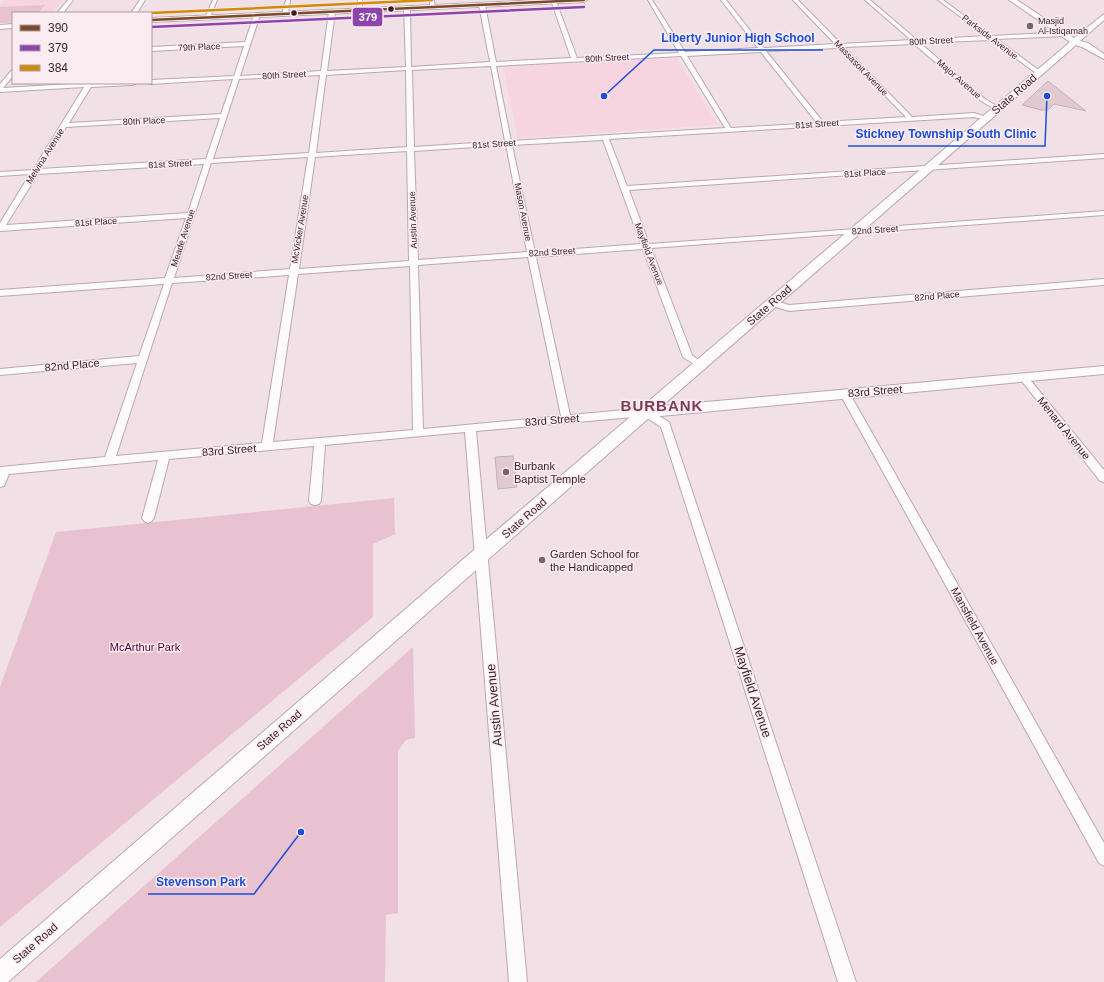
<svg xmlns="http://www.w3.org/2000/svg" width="1104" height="982" viewBox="0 0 1104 982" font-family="Helvetica,sans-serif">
<rect width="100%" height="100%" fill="#f1e1e7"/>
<!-- built -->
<path fill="#f6d4e0" d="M5,0H63L52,13H13V23H0V5Z
M677,58L718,125L518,138L503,67Z"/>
<!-- green -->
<path fill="#e8c2d0" d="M45,5L38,13H13V23H0V7Z
M394,498L395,534L373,544V617L0,927V687L56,532Z
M413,647L415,738L406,740L398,751V913L386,915L385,982H36Z"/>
<!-- building -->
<path fill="#e0cacf" stroke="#c4afb3" d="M1048,81L1086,111L1054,104L1048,110H1041L1022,105Z
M513,456L517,487L498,489L495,457Z"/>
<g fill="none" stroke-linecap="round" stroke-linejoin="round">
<defs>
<path id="street" d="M68,0H73L63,13H57Z
M140,0H145L137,13H131Z
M213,0H217L210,17L205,18Z
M286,0H290L288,14L285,16L282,14Z
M358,0H362V10L359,12L356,10Z
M430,0H434L435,8L430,7Z
M551,0L556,1L577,58L679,53L648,0H652L685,52L758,48L721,0H726L764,48L835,44L793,0H798L841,44L911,40L865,0H870L917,40L986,36L938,0H943L992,36L1064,32L1067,34L1064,36L997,39L1041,72L1042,73L1039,75L990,40L920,43L985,99L1000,108V110L998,111L981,101L914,44L844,47L912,117L974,113L990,118L987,120L974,117L609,139L627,186L1104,154V158L629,190L649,244L1104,211V215L651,248L692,355L705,365L700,368L683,357L643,249L536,257L570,415L646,408L669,422L670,425L856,982H838L661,427L644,416L476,431L527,982H509L465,432L325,445L321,501L319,504L315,505L311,504L309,501L314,446L169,459L154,518L152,521L148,523L144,521L142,518L158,460L9,474L4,486L0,487V467L105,457L137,363L0,375V369L139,356L164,284L0,296V290L165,278L186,218L0,231V223L30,174L0,176V172L33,170L84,87L0,92V84L11,71L13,70V76L3,88L87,83H136L133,85L91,87L69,123L221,114L233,79L151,84L149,83H151V80L234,76L244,46L151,51V47L245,42L254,15L257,13L260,15L240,76L321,71L329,12L332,10L335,12L327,71L406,67L404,8L407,6L410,8L411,67L490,62L479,5L482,3L485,5L496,62L571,58ZM838,48L906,117L823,122L766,51ZM761,52L817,123L731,128L687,56ZM681,56L725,128L511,141L496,66ZM491,66L505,141L414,147L412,70ZM406,70L407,147L316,153L326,75ZM320,75L309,153L213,159L239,79ZM220,118L206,159L40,169L66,127ZM603,140L641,244L535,252L512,145ZM506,145L527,252L418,260L414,151ZM407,151L409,261L299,269L315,157ZM308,157L290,269L174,278L211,163ZM204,164L188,213L6,225L38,174ZM528,257L561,416L423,429L418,265ZM410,266L413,430L273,442L298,274ZM289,275L262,443L116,456L172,283Z
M1104,279V285L789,311L769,305L768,303L772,300L789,305Z
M1024,375L1027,376L1104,470V482L1100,481L1021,380L1019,378L1021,376Z
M845,391L850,394L1104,843V866L1099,863L840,394Z"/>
<path id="secondary" d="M540,0H587L584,2L151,22V18Z
M1009,0H1017L1074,38L1104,14V20L1080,41L1088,43L1104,54V59L1082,47L1076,45L662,406L1104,366V374L650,417L8,982H0V959L475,549L1070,42Z
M13,24V28L0,29V25Z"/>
</defs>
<!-- street casing -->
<use href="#street" stroke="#bba7af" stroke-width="2"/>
<!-- secondary casing -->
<use href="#secondary" stroke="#bba7af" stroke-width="2"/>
<!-- street -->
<use href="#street" fill="#fdfafb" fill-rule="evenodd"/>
<!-- secondary -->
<use href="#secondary" fill="#fdfafb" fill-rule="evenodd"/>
<defs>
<path id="bus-1" d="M151,20L584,0"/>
<path id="bus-2" d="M151,27L584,7"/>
<path id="bus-3" d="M151,13L432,0"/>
</defs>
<!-- bus-1 casing -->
<use href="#bus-1" stroke="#fbecf1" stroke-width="4"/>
<!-- bus-2 casing -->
<use href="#bus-2" stroke="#fbecf1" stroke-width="4"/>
<!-- bus-3 casing -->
<use href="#bus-3" stroke="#fbecf1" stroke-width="4"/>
<!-- bus-1 -->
<use href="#bus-1" stroke="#7a4b2a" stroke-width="2.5"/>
<!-- bus-2 -->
<use href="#bus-2" stroke="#8e44ad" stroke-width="2.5"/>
<!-- bus-3 -->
<use href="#bus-3" stroke="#d18b08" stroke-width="2.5"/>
</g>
<!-- markers -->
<g fill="#391e29" stroke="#fbecf1" stroke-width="1.5">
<circle cx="391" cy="9" r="3.5"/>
<circle cx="294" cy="13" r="3.5"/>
</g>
<g fill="#79626c" stroke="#fbecf1" stroke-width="1.5">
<circle cx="1030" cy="26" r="4"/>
<circle cx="506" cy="472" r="4"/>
<circle cx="542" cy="560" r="4"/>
</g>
<g text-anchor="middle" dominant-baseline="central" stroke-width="3" stroke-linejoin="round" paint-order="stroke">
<!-- far-poi labels -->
<g font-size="9" fill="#391e29" stroke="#fbecf1" text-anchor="start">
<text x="1038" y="21">Masjid<tspan x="1038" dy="10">Al-Istiqamah</tspan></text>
</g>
<!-- far-street labels -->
<g font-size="9" fill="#391e29" stroke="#fbecf1">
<text transform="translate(990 37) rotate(37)">Parkside Avenue</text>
<text transform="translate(931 41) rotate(-3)">80th Street</text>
<text transform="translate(199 47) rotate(-3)">79th Place</text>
<text transform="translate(607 58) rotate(-3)">80th Street</text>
<text transform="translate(861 68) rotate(46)">Massasoit Avenue</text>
<text transform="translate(284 75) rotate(-3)">80th Street</text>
<text transform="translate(959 79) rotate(41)">Major Avenue</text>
<text transform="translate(144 121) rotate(-3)">80th Place</text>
<text transform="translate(817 124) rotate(-4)">81st Street</text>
<text transform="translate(494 144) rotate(-4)">81st Street</text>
<text transform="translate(45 156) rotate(-58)">Melvina Avenue</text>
<text transform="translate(170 164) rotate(-3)">81st Street</text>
<text transform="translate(865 173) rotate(-4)">81st Place</text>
<text transform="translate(523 212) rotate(79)">Mason Avenue</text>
<text transform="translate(413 220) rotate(-92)">Austin Avenue</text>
<text transform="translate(96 222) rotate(-4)">81st Place</text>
<text transform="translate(300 229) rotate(-81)">McVicker Avenue</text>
<text transform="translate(875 230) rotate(-4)">82nd Street</text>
<text transform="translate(183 238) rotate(-72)">Meade Avenue</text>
<text transform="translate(552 252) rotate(-4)">82nd Street</text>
<text transform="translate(649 254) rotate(69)">Mayfield Avenue</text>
<text transform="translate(229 276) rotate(-4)">82nd Street</text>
<text transform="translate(937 296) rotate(-5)">82nd Place</text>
</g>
<!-- street labels -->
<g font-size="11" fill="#391e29" stroke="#fbecf1">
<text transform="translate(1014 94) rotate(-41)">State Road</text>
<text transform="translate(769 305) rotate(-41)">State Road</text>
<text transform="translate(72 365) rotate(-5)">82nd Place</text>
<text transform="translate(875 391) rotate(-5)">83rd Street</text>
<text transform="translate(552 420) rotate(-5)">83rd Street</text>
<text transform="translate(1064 428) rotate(51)">Menard Avenue</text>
<text transform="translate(229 450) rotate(-5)">83rd Street</text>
<text transform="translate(524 518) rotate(-41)">State Road</text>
<text transform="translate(975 626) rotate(61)">Mansfield Avenue</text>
<text transform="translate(279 730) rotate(-41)">State Road</text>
<text transform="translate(35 943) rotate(-41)">State Road</text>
</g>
<!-- poi labels -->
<g font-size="11" fill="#391e29" stroke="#fbecf1" text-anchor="start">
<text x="514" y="466">Burbank<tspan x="514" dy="13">Baptist Temple</tspan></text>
<text x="550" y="554">Garden School for<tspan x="550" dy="13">the Handicapped</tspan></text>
</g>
<!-- park labels -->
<g font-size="11" fill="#53002e" stroke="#fbecf1">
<text x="145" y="647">McArthur Park</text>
</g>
<!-- near-street labels -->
<g font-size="13" fill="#391e29" stroke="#fbecf1">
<text transform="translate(753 692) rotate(72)">Mayfield Avenue</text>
<text transform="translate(494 705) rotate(-95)">Austin Avenue</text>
</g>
<!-- district labels -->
<g font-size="15" font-weight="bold" letter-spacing="1" fill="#7a3d57" stroke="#fbecf1">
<text x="662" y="405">BURBANK</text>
</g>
</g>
<!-- callouts -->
<path fill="none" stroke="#1d4ed8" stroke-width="1.5" d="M604 96L654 50H823M1047 96L1045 146H848M301 832L254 894H148"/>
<g fill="#1d4ed8" stroke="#fbecf1" stroke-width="1.5">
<circle cx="604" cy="96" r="4"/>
<circle cx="1047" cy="96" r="4"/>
<circle cx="301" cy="832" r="4"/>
</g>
<g font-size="12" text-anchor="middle" font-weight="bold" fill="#1d4ed8" stroke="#fbecf1" stroke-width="3" stroke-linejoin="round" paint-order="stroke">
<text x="738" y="42">Liberty Junior High School</text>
<text x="946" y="138">Stickney Township South Clinic</text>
<text x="201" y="886">Stevenson Park</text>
</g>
<rect stroke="#fbecf1" stroke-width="1.5" x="352" y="7" width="31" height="20" rx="4" fill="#8e44ad"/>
<g font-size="11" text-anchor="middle" font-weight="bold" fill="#fff">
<text x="368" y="21">379</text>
</g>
<!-- legend -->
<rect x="12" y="12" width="140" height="72" fill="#fbecf1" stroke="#ad9aa1"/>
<rect x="20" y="25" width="20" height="6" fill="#7a4b2a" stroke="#ad9aa1"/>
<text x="48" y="32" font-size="12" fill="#391e29">390</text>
<rect x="20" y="45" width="20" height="6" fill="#8e44ad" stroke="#ad9aa1"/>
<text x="48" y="52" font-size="12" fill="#391e29">379</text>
<rect x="20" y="65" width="20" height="6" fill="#d18b08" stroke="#ad9aa1"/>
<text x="48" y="72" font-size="12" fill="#391e29">384</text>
</svg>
